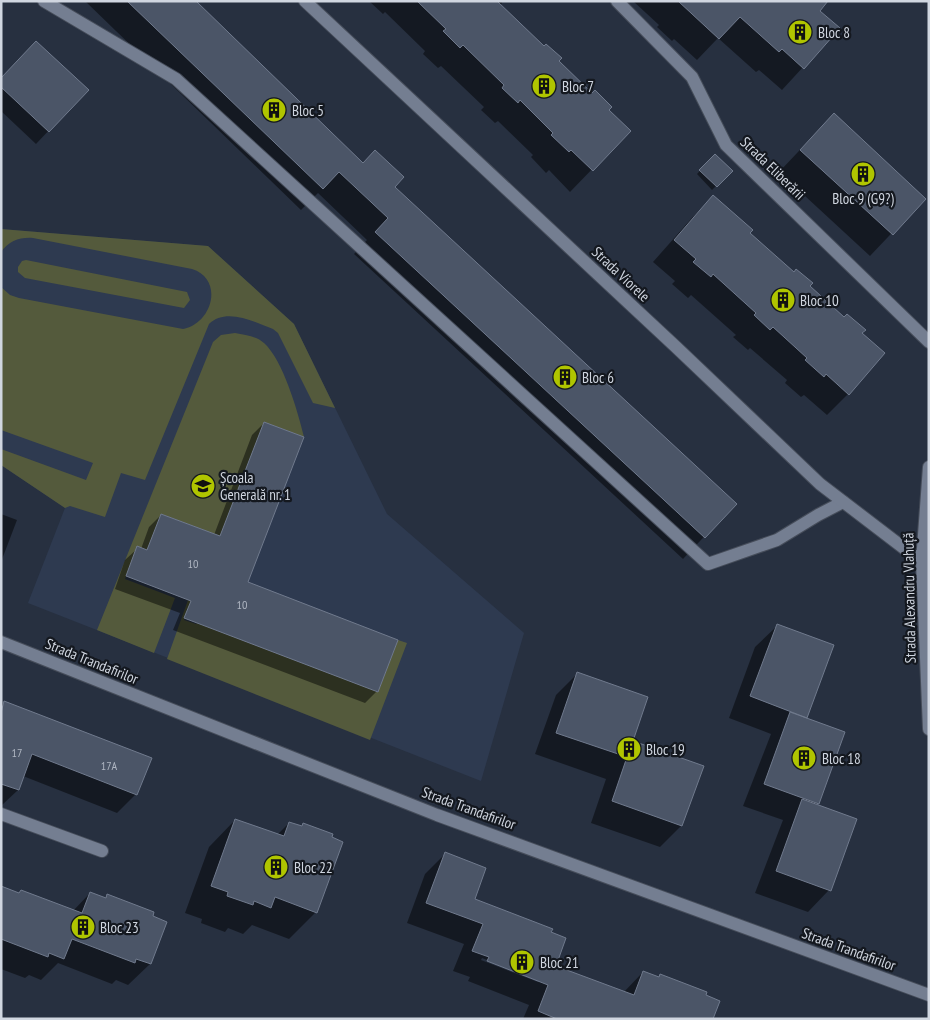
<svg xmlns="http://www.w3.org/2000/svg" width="930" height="1020" viewBox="0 0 930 1020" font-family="'PT Sans Narrow',sans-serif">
<rect width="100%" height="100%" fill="#273040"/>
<!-- built -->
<path fill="#2e3a50" d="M1,229L208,246L294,324L387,514L524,633L481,781L28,603L65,508L1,465Z"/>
<!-- green -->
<path fill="#545a3c" d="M1,229L208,246L294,324L335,408L313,403L278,333L273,329C255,322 226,307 209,324L145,480L121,473L105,517L70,506L65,508L1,465V449L86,480L93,463L1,430V287L10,295L19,298L183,329C213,323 224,279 192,269L33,238C20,237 9,241 1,252Z
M26,260L187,292L190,300L184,308L25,278L18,272V267L22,261Z
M235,333C245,335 256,336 264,343C283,360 298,412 304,437L264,422L220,536L161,514L147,550L137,547L125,579L175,598L154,653L97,630L213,342L221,335Z
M188,600L191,601L184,620L196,624L197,623L378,692L398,640L407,643L370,740L167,659Z"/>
<!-- shadow -->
<path fill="#0007" fill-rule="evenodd" d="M85,1H194L363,164L393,187L735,504L683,559L354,254L367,240L318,193L301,210Z
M369,1H501L502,3L500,6L629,131L570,192L549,170L546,173L531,157L533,155L498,121L495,123L481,110L484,107L441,66L438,68L423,54L425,51L385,12L383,14Z
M633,1H814L819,11L839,28L782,90L759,70L756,72L718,38L697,60L674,39L672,41L657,27L659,25Z
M1,79L87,90L36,144L1,111Z
M834,114L924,199L870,256L779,172Z
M715,155L731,171L712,190L697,174Z
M713,197L748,234L861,333L848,394L827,415L804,395L801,397L785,383L787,380L750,348L748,350L733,337L736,335L691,295L688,298L672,284L675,281L653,262L691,219Z
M264,423L246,583L377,691L365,703L173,630L180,613L115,589L125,560L138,548L141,549L149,527L161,515L214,535L252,435Z
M1,514L17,520L1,562Z
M777,626L806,717L804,719L818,803L816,805L855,820L829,890L808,912L755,893L783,820L743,806L771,734L729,718L755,647Z
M577,674L631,741L681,826L660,847L591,823L606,779L535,754L556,695Z
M4,702L136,794L117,813L23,776L18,790L1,806V705Z
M235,820L277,835L289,823L300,827L303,824L316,912L289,939L252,925L243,934L228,928L225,932L201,923L202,919L185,913L209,847Z
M445,854L473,900L549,933L554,967L623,993L643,972L704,996L712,1019H523L529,1005L468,981L470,977L453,971L464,944L407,923L425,874ZM482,958L538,980V982L481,960Z
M1,890L18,894L21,891L73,911L90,893L104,899L107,896L150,964L128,985L116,980L112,984L58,963L41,980L29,975L25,978L1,969Z"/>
<!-- building -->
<path fill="#4b5567" stroke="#707a8d" d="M127,1H196L363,163L375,150L404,177L395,187L737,504L705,538L375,232L388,218L339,172L323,189Z
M417,1H497L544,46L546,44L562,58L559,61L592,93L595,90L612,107L609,110L631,131L593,171L571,150L569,152L551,135L553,133L520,100L518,103L502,88L504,85L463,45L460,48L443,31L446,29Z
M678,1H828L820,11L840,28L804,69L782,49L779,52L740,17L719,39Z
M36,41L89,90L49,132L1,87V78Z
M834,113L926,199L893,235L800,150Z
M715,154L733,171L717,187L699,170Z
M713,195L753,230L750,233L794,272L796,269L813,283L810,286L844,317L847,314L866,330L862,333L885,353L849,395L826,374L824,377L805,360L807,358L773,327L770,330L754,315L756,313L713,274L711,277L693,262L696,259L674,240Z
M264,422L304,437L248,582L398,640L378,692L184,618L191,601L126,576L137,546L147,550L161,514L220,536Z
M777,624L834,645L807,718L750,696Z
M577,672L648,697L633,741L704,766L682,826L612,801L627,757L556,733Z
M4,701L152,758L137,795L32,754L19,790L1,784V713Z
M790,712L845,732L819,804L764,784Z
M802,799L857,819L831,891L776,871Z
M235,819L284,836L289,822L302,826L303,823L333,834L332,837L343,842L317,913L275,897L271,908L254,901L253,905L227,896L228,892L211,886Z
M445,852L486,868L475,899L553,929L551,932L566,938L556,966L634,995L643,971L659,977L660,974L707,992L706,995L720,1001L713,1019H557L538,1011L548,985L487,961L489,957L472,951L483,924L426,903Z
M1,886L19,893L21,890L82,913L90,892L106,898L107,894L154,912L153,916L167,922L151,964L136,959L135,963L72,939L64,959L49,953L48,957L1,939Z"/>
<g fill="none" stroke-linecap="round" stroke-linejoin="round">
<defs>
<path id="service" d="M44,1L176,79L708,564L777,540L818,515L843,502"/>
<path id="minor" d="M305,1L676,347L820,484L922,562
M617,1L692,77L726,145L929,342
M929,467L922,562L929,729
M1,642L437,815L929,995
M1,814L102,851"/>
</defs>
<!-- service casing -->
<use href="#service" stroke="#464d5a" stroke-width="14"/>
<!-- minor casing -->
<use href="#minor" stroke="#464d5a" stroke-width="14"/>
<!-- service -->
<use href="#service" stroke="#747e91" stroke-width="12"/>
<!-- minor -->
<use href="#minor" stroke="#747e91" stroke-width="12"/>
</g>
<!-- icons -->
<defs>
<symbol id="building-disc" viewBox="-11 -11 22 22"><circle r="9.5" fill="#b0c500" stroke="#14181f"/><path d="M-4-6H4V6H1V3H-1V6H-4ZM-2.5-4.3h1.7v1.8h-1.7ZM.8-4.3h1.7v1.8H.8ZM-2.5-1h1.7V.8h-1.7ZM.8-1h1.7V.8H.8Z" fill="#111"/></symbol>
<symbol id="school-disc" viewBox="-11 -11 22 22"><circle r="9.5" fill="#b0c500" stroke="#14181f"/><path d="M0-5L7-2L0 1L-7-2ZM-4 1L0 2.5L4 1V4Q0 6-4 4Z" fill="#111"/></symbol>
</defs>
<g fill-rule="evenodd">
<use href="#building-disc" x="786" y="18" width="28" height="28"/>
<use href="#building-disc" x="530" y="72" width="28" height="28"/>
<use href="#building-disc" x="260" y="96" width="28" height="28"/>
<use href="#building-disc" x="849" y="160" width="28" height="28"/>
<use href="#building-disc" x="769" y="286" width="28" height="28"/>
<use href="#building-disc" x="551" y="363" width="28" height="28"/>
<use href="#school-disc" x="189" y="472" width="28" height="28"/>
<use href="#building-disc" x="615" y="735" width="28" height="28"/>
<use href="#building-disc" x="790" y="744" width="28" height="28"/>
<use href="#building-disc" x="262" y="853" width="28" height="28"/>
<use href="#building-disc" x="69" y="913" width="28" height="28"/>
<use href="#building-disc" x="508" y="948" width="28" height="28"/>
</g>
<g text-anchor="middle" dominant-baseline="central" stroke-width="4.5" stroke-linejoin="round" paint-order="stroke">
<!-- number labels -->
<g font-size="12" fill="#afb6c2">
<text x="193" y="563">10</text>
<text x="242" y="604">10</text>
<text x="17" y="752">17</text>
<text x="109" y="765">17A</text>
</g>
<!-- poi labels -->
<g font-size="15" fill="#d0d6e0" stroke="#14181f" text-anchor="start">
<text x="818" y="32">Bloc 8</text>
<text x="562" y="86">Bloc 7</text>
<text x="292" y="110">Bloc 5</text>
<text x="863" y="198" text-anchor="middle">Bloc 9 (G9?)</text>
<text x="800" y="300">Bloc 10</text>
<text x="582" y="377">Bloc 6</text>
<text x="220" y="477">Școala<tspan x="220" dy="17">Generală nr. 1</tspan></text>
<text x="646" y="749">Bloc 19</text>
<text x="822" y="758">Bloc 18</text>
<text x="294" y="867">Bloc 22</text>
<text x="100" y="927">Bloc 23</text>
<text x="540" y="962">Bloc 21</text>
</g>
<!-- street labels -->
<g font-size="15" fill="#d0d6e0" stroke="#14181f">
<text transform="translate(773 168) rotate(44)">Strada Eliberării</text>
<text transform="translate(621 274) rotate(43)">Strada Viorele</text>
<text transform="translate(909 598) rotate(-91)">Strada Alexandru Vlahuță</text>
<text transform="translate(92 661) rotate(22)">Strada Trandafirilor</text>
<text transform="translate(469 808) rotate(20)">Strada Trandafirilor</text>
<text transform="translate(849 949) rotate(20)">Strada Trandafirilor</text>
</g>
</g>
<!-- border -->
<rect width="930" height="1020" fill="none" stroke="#d0d6e0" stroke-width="5"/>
</svg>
